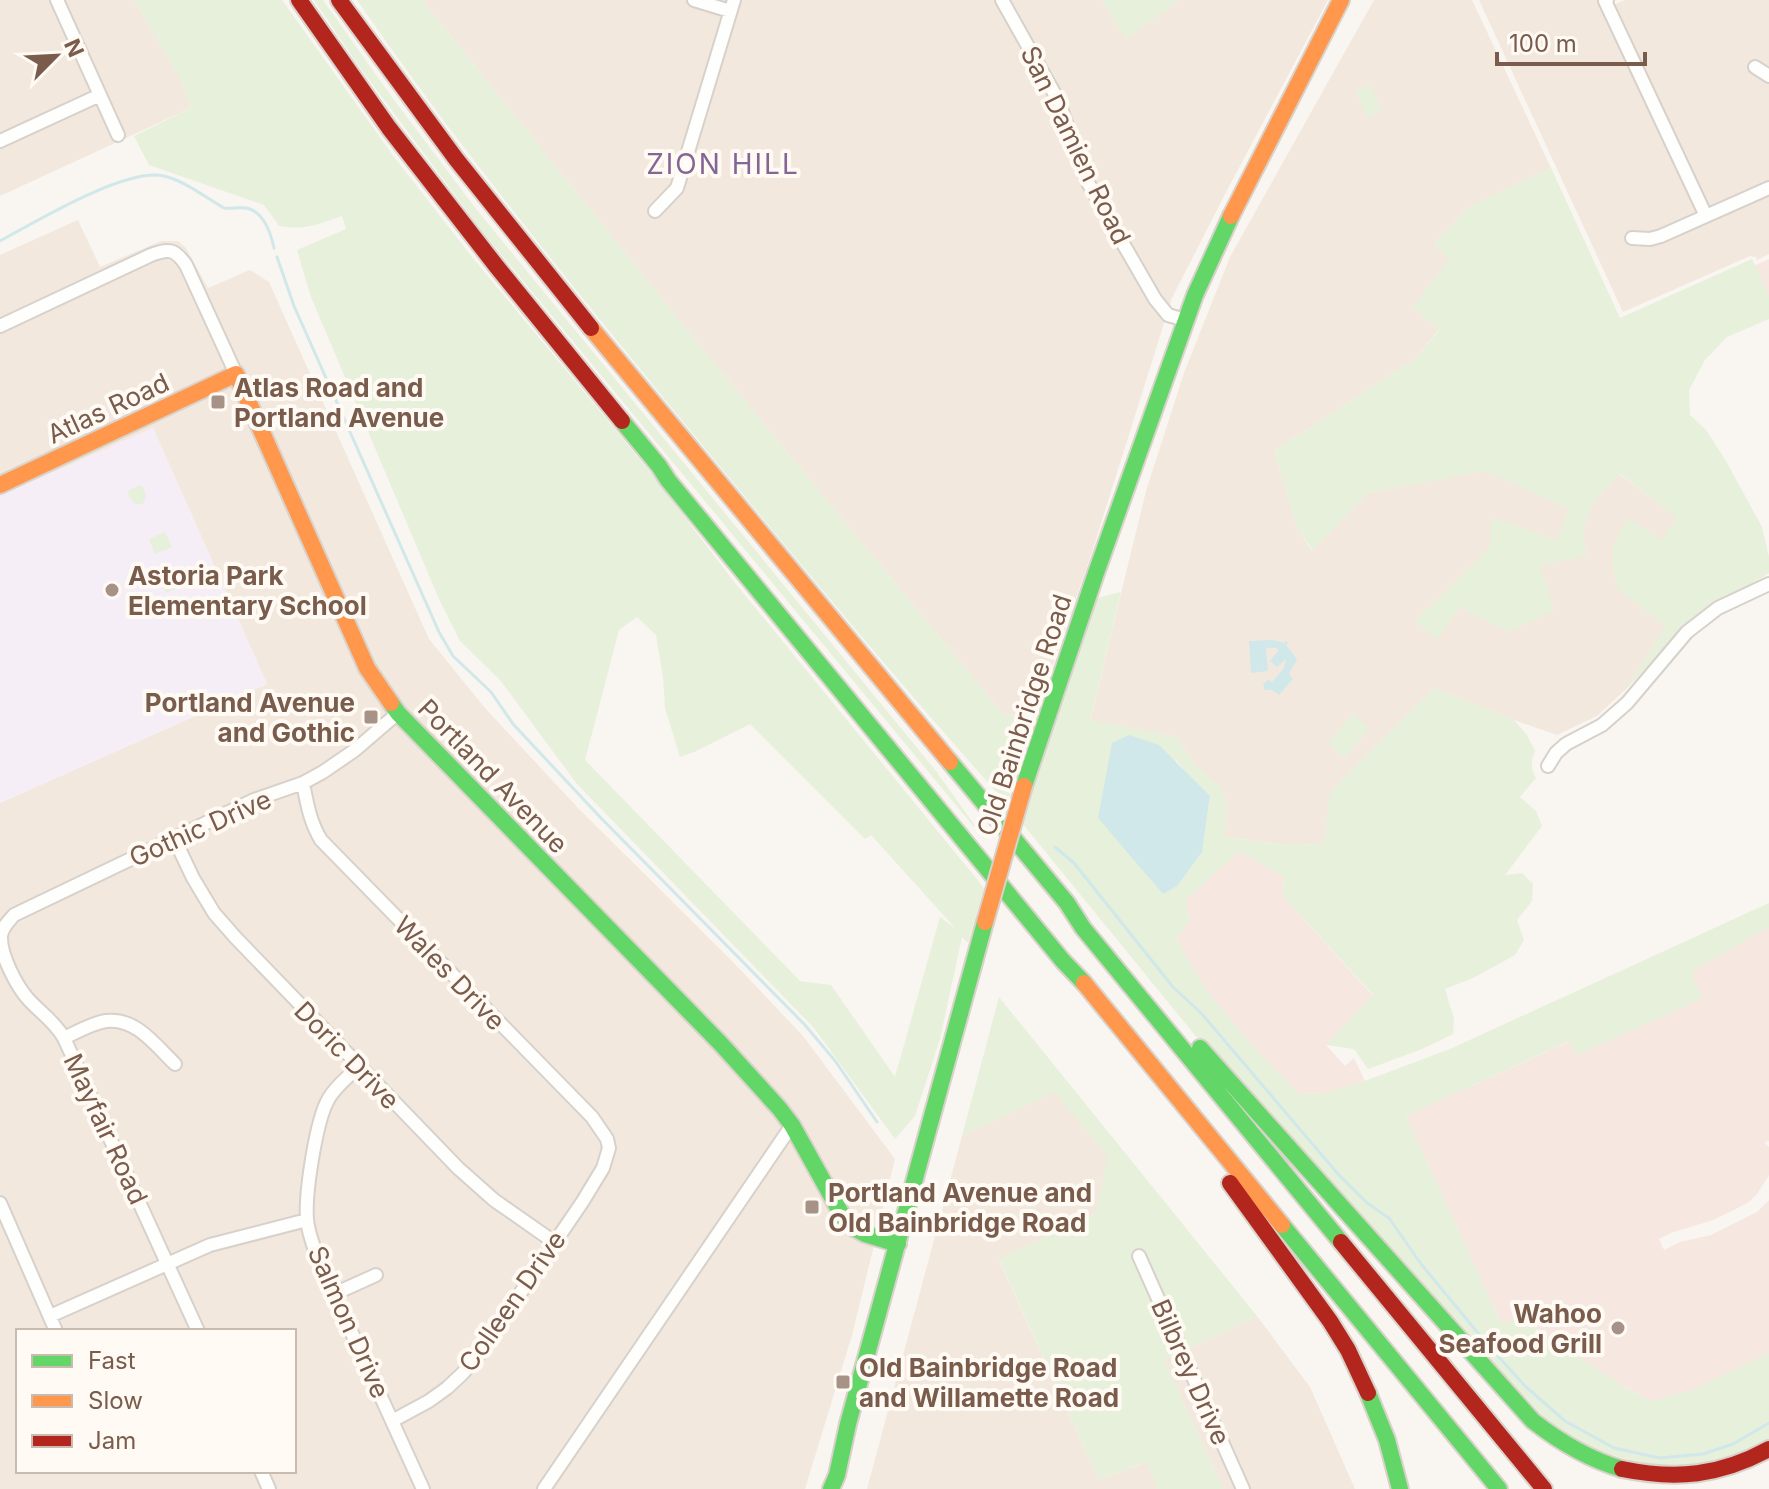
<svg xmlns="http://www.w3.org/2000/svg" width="1769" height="1489" viewBox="0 0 1769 1489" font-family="Inter,sans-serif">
<rect width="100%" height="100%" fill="#f9f5f0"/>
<!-- residential -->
<path fill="#f2e8de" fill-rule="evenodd" d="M0,0H134L182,81L191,108L0,196Z
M422,0H1102L1126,38L1180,0H1328L1224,196L1172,298L1091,555L1035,716L1003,714L705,352Z
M1374,0H1472L1551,168L1469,207L1434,243L1449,258L1439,329L1415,359L1274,451L1297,527L1312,551L1367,493L1486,470L1569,509L1619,474L1678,518L1726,558L1627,688L1597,716L1557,735L1514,720L1434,688L1325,844L1289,845L1223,837L1227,807L1222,789L1195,765L1177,737L1090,721L1146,491L1184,373L1230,257Z
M1479,0H1598L1699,214L1660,232L1650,233L1628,232L1626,242L1649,244L1769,193V254L1757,260L1756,257L1750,256L1623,312Z
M1625,0H1769V69L1755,60L1748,68L1769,84V182L1709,209L1613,5Z
M78,220L100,267L161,241H178L186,248L208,288L250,270L269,282L429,639L485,708L578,808L731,960L803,1036L895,1159L852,1335L805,1489H0V803L267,684L153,428L0,496V255ZM18,1331H294V1471H18Z
M1054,1091L1109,1157L1096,1213L999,1260L1099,1480L1147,1462L1158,1489H867L962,1136Z
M1257,1316L1310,1387L1355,1489H1223L1164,1360Z"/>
<!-- commercial -->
<path fill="#f6e8e1" d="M1769,259V301L1753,266Z
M1239,851L1284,877L1283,896L1373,996L1326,1045L1345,1066L1354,1058L1365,1081L1325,1093L1299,1094L1251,1044L1206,990L1176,939L1189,922L1186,900Z
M1769,911V1141L1764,1142L1769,1147V1175L1757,1194L1749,1202L1736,1209L1713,1220L1671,1233L1659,1239L1664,1250L1680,1242L1711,1235L1757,1212L1769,1200V1353L1693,1390L1652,1401L1501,1323L1406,1116L1570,1041L1577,1055L1681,950Z"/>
<!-- education -->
<path fill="#f6eef6" d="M153,428L267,684L0,803V496Z"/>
<!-- green -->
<path fill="#e7f0db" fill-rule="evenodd" d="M134,0H282L394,157L476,262L647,468L735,583L984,888L968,943L962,937L940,1039L915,1116L895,1139L814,1028L577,784L500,680L460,641L439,599L311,297L297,250L346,229L342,216C316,225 307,230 279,226L264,205L149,165L134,136L191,108L182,81ZM637,617L656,635L663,677L665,708L680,757L694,752L750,724L865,839L871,835L957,930L940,917L895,1077L831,985L800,981L585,760L619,630Z
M314,0H323L391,96L476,209L936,771L988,844L482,231L358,65Z
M357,0H422L705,352L1003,714L1035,716L1007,804C892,675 781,541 671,407C563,274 454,141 357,0Z
M1102,0H1180L1126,39Z
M1370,84L1382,111L1367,117L1355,91Z
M1551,168L1620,318L1752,259L1769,297V319L1727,337L1705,360L1689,390L1690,415L1706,430L1726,461L1762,527L1769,557V573L1694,620L1627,688L1665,626L1617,588C1610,553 1608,548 1629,518L1661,540L1677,518L1620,474C1592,502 1578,515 1587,556L1540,565L1555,610L1509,632L1460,607L1438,639L1415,621L1490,547L1491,517L1557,540L1569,509L1486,471L1367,493L1313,551L1297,527L1274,451L1415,359L1439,330L1413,307L1449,259L1434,243L1469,207Z
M140,485L142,486L146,495L144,503L136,505L129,497L128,491Z
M165,532L172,547L155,554L149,539Z
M185,568L191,582L166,593L160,580Z
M1121,592L1090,720L1177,737L1195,765L1222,789L1227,807L1224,837L1289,845L1324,844L1330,792L1434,688L1514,720L1527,735L1535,751C1531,761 1530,768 1536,778L1520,797L1536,811L1542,826L1505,875L1522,873L1533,884L1532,901L1517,920L1524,940L1515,955L1475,977L1445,989L1454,1019L1453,1034L1422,1049L1368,1069L1354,1049L1326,1045L1373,995L1283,896L1284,877L1239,851L1186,900L1189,922L1176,939L1206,990L1251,1044L1299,1094L1325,1093L1365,1081L1450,1049L1769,903V927L1691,972L1702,999L1577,1055L1569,1041L1406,1116L1501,1323L1523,1319L1626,1388L1652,1401L1693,1390L1769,1353V1445L1760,1450L1667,1472L1565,1440L1225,1072L1022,823L1031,792L1097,598ZM1175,759L1190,777L1210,796L1202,852Z
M1353,714L1370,728L1344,758L1328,743Z
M999,997L1257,1316L1164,1360L1223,1489H1158L1146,1462L1099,1480L999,1259L1096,1213L1108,1157L1054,1092L962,1136Z"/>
<!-- water -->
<path fill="#d0e8ea" d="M1273,640L1284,643L1286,641L1288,643L1286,645L1297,659L1289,674L1293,679L1279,695L1272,690H1265L1263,684L1268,680L1272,682L1284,668L1286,659L1277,667L1270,661L1279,650L1276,648H1266L1268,671L1251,673L1249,641Z
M1129,735L1159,745L1210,796L1202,852L1177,886L1163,894L1098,818L1112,743Z"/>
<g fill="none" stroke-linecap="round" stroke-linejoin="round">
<!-- stream -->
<path stroke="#d0e8ea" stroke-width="3" d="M0,241C35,222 126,167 164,176C185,181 205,197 224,208C232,209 242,206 250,209C265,215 271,234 274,248
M277,257L294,306L439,632L453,656L491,692L513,724L600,817L805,1025L836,1062L877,1122
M1055,847L1074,863L1173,987L1201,1013L1338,1174L1367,1203L1389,1218L1421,1264L1488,1345L1525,1386L1565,1421L1614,1448L1660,1458L1703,1454L1733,1444L1769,1423"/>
<defs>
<path id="street" d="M57,0L118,135
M694,0L730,11
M1002,0L1058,100L1087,181L1155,299L1168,315L1185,320
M1607,0L1605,1L1706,216
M1755,67L1769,76
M0,141L100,95
M655,211L677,188L734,0
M1632,238L1650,239L1661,236L1769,188
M0,326L151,255C169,248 175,249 186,265L236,374
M1548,766L1556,753L1566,744L1602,725L1627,703L1687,632L1718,608L1769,584
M303,783C307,804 310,822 321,840L592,1117L607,1139L609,1148L603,1168L583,1201L477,1357L462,1374L447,1388L429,1401L392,1421
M174,838L193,878L214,913L235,937L458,1168L494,1200L554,1242
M64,1038C77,1032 92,1023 106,1021C136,1017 156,1046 175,1064
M358,1067C348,1077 336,1086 329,1098C316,1119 305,1194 307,1219C308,1233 314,1248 319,1261L423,1489
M0,1203L56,1331
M1139,1256L1243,1489
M334,1294L376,1275
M50,1316L210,1245L307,1220
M198,1331L64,1038C55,1022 41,1013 29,1000C17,987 0,955 1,936C2,927 9,921 14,915L254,800L303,783L323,772L355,750L398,713
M261,1471L269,1489
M544,1489L792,1125"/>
<path id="fast" d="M622,421L659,466L668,480L1063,961L1084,983
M391,703L398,713L721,1044L779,1108L792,1125L847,1224L865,1234L898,1244
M950,762L1067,903L1083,928L1341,1242
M1024,786L1096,573L1195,295L1231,216
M1200,1048L1533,1421C1561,1443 1588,1459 1622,1469
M1282,1225L1499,1489
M1368,1393L1387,1440L1400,1489
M831,1489L837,1475L848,1424L985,922"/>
<path id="slow" d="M1231,216L1341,0
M591,328L950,762
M0,485L236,374L367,668L391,703
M1084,983L1282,1225"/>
<path id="jam" d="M299,0L389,128L497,267L622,421
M339,0L456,159L591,328
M1230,1183L1330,1321L1348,1350L1368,1393
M1341,1242L1544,1489
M1622,1469C1676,1480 1720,1476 1769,1449"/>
</defs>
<!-- street casing -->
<use href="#street" stroke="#d7d1cb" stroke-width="16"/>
<!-- fast casing -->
<use href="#fast" stroke="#d9d2cb" stroke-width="20"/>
<!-- slow casing -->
<use href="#slow" stroke="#d9d2cb" stroke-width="20"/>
<!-- jam casing -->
<use href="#jam" stroke="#d9d2cb" stroke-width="20"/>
<!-- street -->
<use href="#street" stroke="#fefefd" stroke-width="12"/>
<!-- fast -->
<use href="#fast" stroke="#63d668" stroke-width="16"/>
<!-- slow -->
<use href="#slow" stroke="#ff974d" stroke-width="16"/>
<!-- jam -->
<use href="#jam" stroke="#b3261e" stroke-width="16"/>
<defs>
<path id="slow-bridge" d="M985,922L1024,786"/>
</defs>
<!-- slow-bridge casing -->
<use href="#slow-bridge" stroke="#d9d2cb" stroke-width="20" stroke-linecap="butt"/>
<!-- slow-bridge -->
<use href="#slow-bridge" stroke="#ff974d" stroke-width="16"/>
</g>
<!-- markers -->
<g fill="#a69286" stroke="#fffaf3" stroke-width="3">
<rect x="210" y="394" width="16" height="16" rx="4"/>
<circle cx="112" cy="590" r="8"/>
<rect x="363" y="709" width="16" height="16" rx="4"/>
<rect x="804" y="1199" width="16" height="16" rx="4"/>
<circle cx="1618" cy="1328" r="8"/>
<rect x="835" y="1374" width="16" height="16" rx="4"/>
</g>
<g text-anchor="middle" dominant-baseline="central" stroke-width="8" stroke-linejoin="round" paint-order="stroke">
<!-- street labels -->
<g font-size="26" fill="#7a5c4d" stroke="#fffaf3">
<text transform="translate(1076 145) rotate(64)">San Damien Road</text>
<text transform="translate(108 408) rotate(-25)">Atlas Road</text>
<text transform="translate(1024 715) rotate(-72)">Old Bainbridge Road</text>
<text transform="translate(493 776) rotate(46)">Portland Avenue</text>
<text transform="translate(200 828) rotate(-24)">Gothic Drive</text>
<text transform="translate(450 973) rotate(46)">Wales Drive</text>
<text transform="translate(347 1055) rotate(46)">Doric Drive</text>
<text transform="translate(106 1129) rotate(65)">Mayfair Road</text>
<text transform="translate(512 1301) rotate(-55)">Colleen Drive</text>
<text transform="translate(349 1322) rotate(66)">Salmon Drive</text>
<text transform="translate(1191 1372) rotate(66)">Bilbrey Drive</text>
</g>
<!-- poi labels -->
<g font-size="26" font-weight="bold" fill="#7a5c4d" stroke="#fffaf3" text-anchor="start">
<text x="234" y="387">Atlas Road and<tspan x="234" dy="30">Portland Avenue</tspan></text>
<text x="128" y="575">Astoria Park<tspan x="128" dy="30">Elementary School</tspan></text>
<text x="355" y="702" text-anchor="end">Portland Avenue<tspan x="355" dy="30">and Gothic</tspan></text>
<text x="828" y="1192">Portland Avenue and<tspan x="828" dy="30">Old Bainbridge Road</tspan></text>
<text x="1602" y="1313" text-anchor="end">Wahoo<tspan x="1602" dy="30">Seafood Grill</tspan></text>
<text x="859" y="1367">Old Bainbridge Road<tspan x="859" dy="30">and Willamette Road</tspan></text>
</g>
<!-- neighbourhood labels -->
<g font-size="28" letter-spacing="2" fill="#846695" stroke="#fffaf3">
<text x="723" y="164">ZION HILL</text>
</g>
</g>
<!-- legend -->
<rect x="16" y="1329" width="280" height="144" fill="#fffaf3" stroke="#cabbb1" stroke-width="2"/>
<rect x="32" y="1355" width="40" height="12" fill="#63d668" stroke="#cabbb1" stroke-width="2"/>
<text x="88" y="1369" font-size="24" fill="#7a5c4d">Fast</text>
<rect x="32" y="1395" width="40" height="12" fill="#ff974d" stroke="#cabbb1" stroke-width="2"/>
<text x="88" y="1409" font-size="24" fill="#7a5c4d">Slow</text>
<rect x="32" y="1435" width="40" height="12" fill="#b3261e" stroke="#cabbb1" stroke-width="2"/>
<text x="88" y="1449" font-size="24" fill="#7a5c4d">Jam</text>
<!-- north arrow -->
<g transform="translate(56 56) rotate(66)" stroke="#fffaf3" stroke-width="6" paint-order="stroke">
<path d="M0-6L14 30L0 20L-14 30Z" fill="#7a5c4d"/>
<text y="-12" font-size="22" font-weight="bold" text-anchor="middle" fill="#7a5c4d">N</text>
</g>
<!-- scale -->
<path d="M1497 52v12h148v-12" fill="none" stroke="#7a5c4d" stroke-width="4"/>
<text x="1509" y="52" font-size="24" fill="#7a5c4d" stroke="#fffaf3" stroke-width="6" paint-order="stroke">100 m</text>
</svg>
